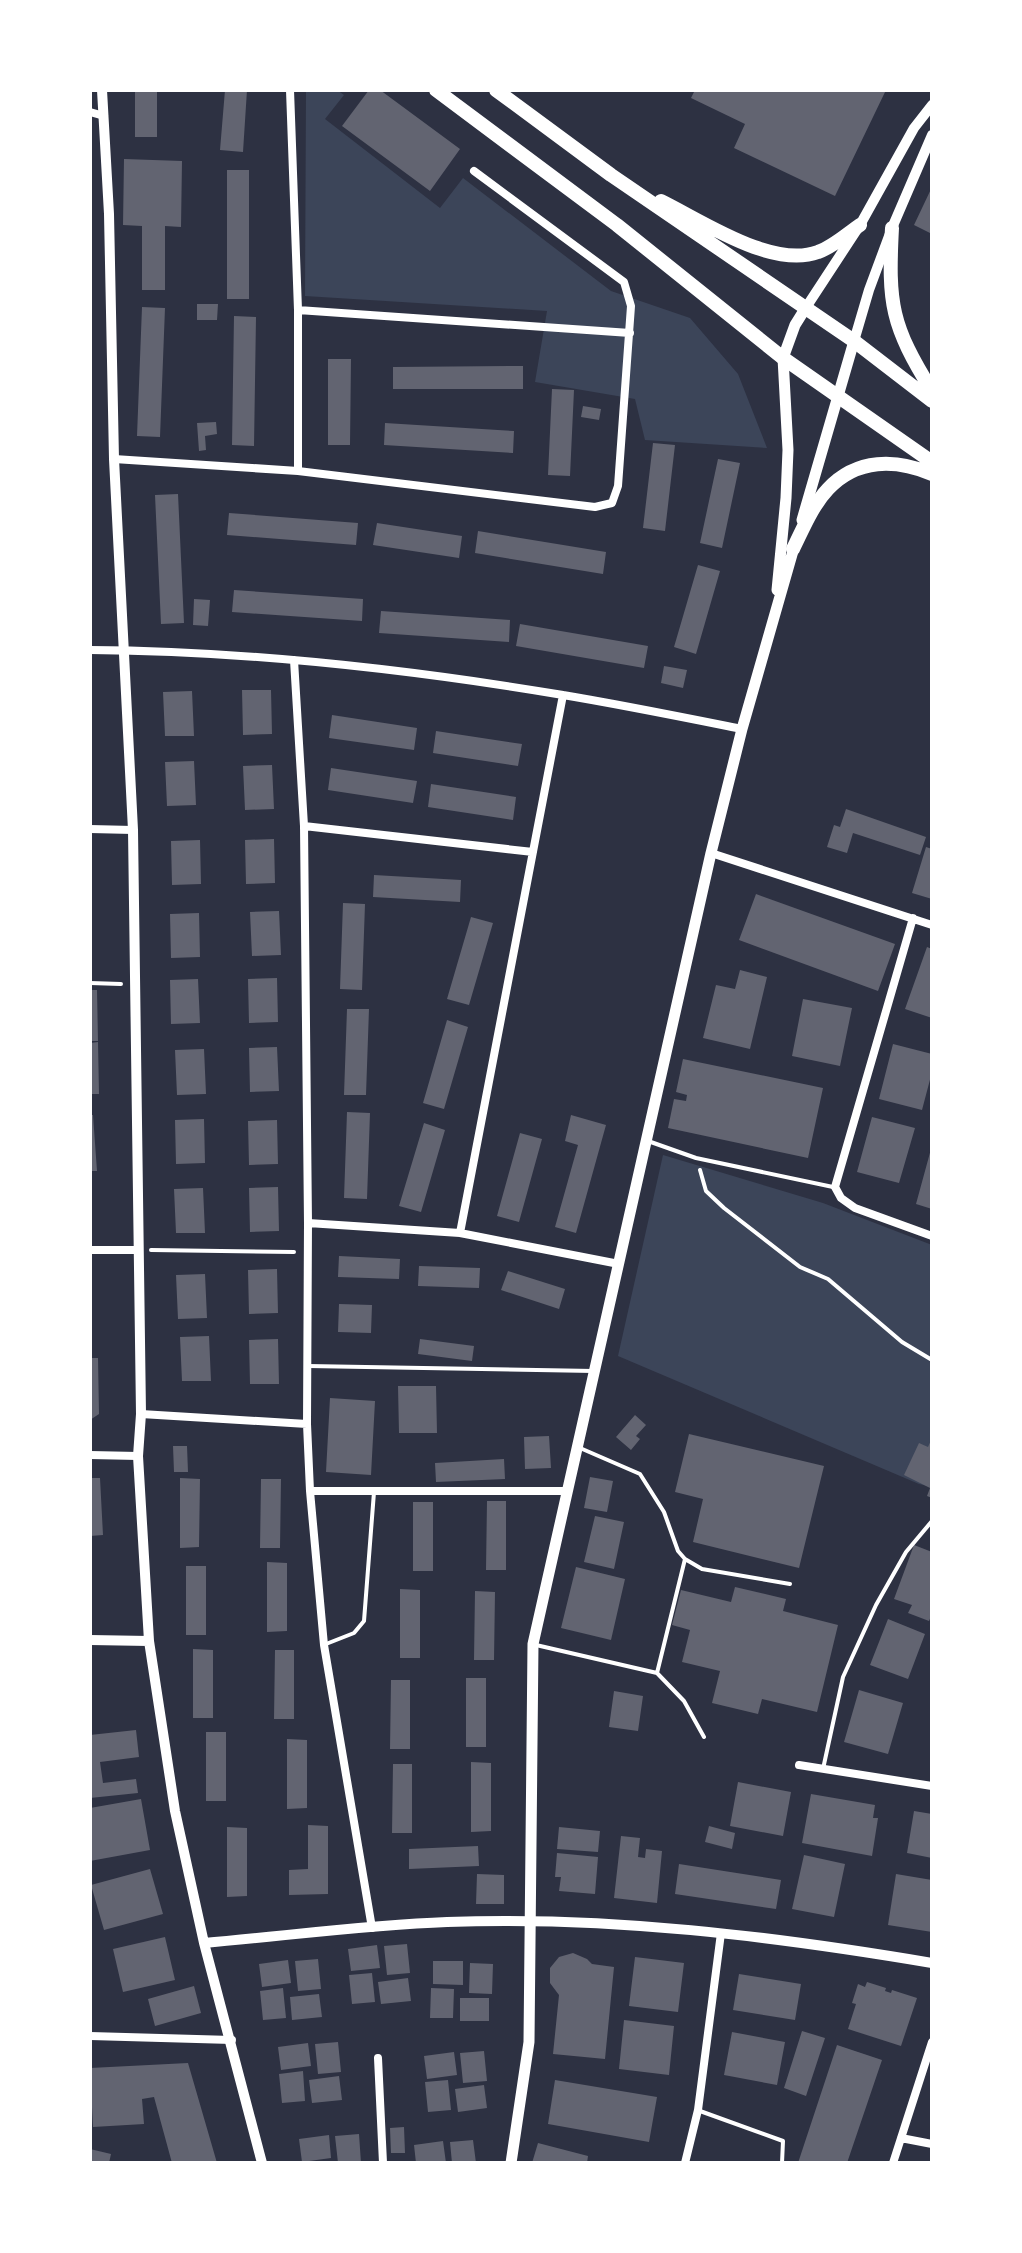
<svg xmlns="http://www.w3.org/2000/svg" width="1022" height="2253" viewBox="0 0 1022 2253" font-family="'Zilla Slab',serif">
<rect width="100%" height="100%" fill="#2d3142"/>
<!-- green -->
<path fill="#3c4559" d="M306,90H337L344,95L325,119L440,208L463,178L611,291L690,318L738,374L767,448L645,440L635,399L535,382L547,311L305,296Z
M663,1155L823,1203L932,1245V1487L919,1484L618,1356Z"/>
<!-- building -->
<path fill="#626471" d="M135,90H157V137H135Z
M225,90H247L243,152L220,150Z
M369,90H380L460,149L430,191L342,126Z
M695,90H886L835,196L734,148L745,124L691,98Z
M124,159L182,161L181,227L165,226V290H142V226L123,225Z
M227,170H249V299H227Z
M932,187V234L914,225Z
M197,304H218L217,320H197Z
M142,307L165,308L160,437L137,436Z
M234,316L256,317L254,446L232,445Z
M328,359H351L350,445H328Z
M523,366V389H393V367Z
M552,389L574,390L570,476L548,475Z
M583,406L601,409L599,420L581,417Z
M216,422L217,434L205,436L206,450L199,451L197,423Z
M385,423L514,431L513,453L384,445Z
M653,443L675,445L665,531L643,528Z
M718,459L740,463L722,548L700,543Z
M178,494L184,623L161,624L155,495Z
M229,513L358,523L356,545L227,535Z
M377,523L462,536L459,558L373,545Z
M478,531L606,552L603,574L475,553Z
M698,565L720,571L696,654L674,647Z
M234,590L363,599L362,621L232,612Z
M194,599L210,600L208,626L193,625Z
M381,611L510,620L509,642L379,633Z
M520,624L648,646L644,668L516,646Z
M664,666L687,670L683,688L661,683Z
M242,690H271L272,734L243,735Z
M192,691L194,736H165L163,692Z
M332,715L417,728L414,750L329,738Z
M436,731L522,744L518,766L433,753Z
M194,761L196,805L167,806L165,762Z
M272,765L274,809L245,810L243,766Z
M331,768L417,781L413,803L328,790Z
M431,784L516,797L513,820L428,807Z
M846,809L926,837L920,855L853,833L847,853L827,847L834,825L840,827Z
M274,839L275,883L246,884L245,840Z
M200,840L201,884L172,885L171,841Z
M926,847L932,849V899L912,893Z
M374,875L461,880L460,902L373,897Z
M756,894L895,944L878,991L739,940Z
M343,903L365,904L362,990L340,989Z
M279,911L281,955L252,956L250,912Z
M199,913L200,957L171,958L170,914Z
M471,917L493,923L469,1005L447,999Z
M927,947L932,949V1018L905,1009Z
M740,970L767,977L750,1049L703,1038L716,985L735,989Z
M277,978L278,1022L249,1023L248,979Z
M198,979L200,1023L171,1024L170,980Z
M90,990H97L98,1041H90Z
M803,999L852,1008L840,1066L792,1056Z
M347,1009H369L366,1095H344Z
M447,1020L468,1027L444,1109L423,1103Z
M98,1042L99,1094H90V1043Z
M893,1044L932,1054V1072L922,1110L879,1099Z
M277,1047L279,1091L250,1092L249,1048Z
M204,1049L206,1094L177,1095L175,1050Z
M683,1059L823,1088L808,1158L668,1128L674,1099L686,1101L687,1095L676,1092Z
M347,1112L370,1113L367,1199L344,1198Z
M90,1115H93L97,1171H90Z
M571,1115L606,1125L576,1233L555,1227L578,1145L565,1141Z
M872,1117L915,1128L899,1183L857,1172Z
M204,1119L205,1163L176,1164L175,1120Z
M277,1120L278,1164L249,1165L248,1121Z
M424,1123L445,1130L421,1212L399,1206Z
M520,1133L542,1139L519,1222L497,1216Z
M931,1149H932V1209L916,1204Z
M278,1187L279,1231L250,1232L249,1188Z
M203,1188L205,1233H176L174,1189Z
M339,1256L400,1259L399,1279L338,1277Z
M419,1266L480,1268L479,1288L418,1286Z
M277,1269L278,1313L249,1314L248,1270Z
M508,1271L565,1289L559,1309L501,1290Z
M205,1274L207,1318L178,1319L176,1275Z
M339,1304L372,1305L371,1333L338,1332Z
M209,1336L211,1381H182L180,1337Z
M278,1339L279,1384H250L249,1340Z
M420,1339L474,1346L472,1361L418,1354Z
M90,1358H98L99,1414L90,1420Z
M398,1386H436L437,1433H399Z
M330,1398L375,1401L371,1475L326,1472Z
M635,1415L646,1425L636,1436L640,1439L631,1450L616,1437Z
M689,1434L824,1466L799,1568L693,1542L703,1499L675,1492Z
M549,1436L551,1468L525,1469L524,1437Z
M932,1438V1498L927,1496L930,1488L904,1475L919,1443L928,1447Z
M173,1446H187L188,1472H174Z
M504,1459L505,1479L436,1482L435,1463Z
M590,1477L613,1481L607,1512L584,1508Z
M90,1478H100L103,1535L90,1536Z
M180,1478L200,1479L199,1547L180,1548Z
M261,1479H281L280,1548H260Z
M487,1501H506V1570H486Z
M413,1502H433V1571H413Z
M595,1516L624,1522L614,1569L584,1562Z
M914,1545L932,1552V1614L929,1621L908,1613L912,1605L894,1599Z
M267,1562L287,1563V1631L267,1632Z
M186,1566H206V1635H186Z
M576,1567L625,1579L611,1640L561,1628Z
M735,1587L786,1599L783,1611L838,1625L817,1712L762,1699L758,1714L712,1703L720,1671L682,1662L690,1630L672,1625L681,1590L731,1602Z
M400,1589L420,1590V1658H400Z
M475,1591L495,1592L494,1660H474Z
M888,1619L925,1634L908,1679L870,1665Z
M193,1649L213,1650V1718H193Z
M275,1650H294V1719H274Z
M466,1678H486V1747H466Z
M391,1680H410V1749H390Z
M859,1690L903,1703L888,1754L844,1742Z
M614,1691L643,1696L638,1731L609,1727Z
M136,1730L139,1757L100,1762L103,1783L136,1779L138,1793L90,1798V1735Z
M206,1732H226V1801H206Z
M287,1739L307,1740V1808L287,1809Z
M471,1762L491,1763V1831L471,1832Z
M393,1764H412V1833H392Z
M738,1782L791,1792L783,1836L730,1826Z
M811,1794L875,1805L873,1818H878L872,1856L802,1843Z
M141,1799L150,1850L90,1861V1808Z
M914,1811L932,1814V1858L907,1853Z
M308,1825L328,1826V1894L289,1895V1870L308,1869Z
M709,1826L735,1833L732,1849L705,1842Z
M227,1827L247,1828V1896L227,1897Z
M559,1827L600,1831L598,1852L557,1849Z
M621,1836L640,1838L638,1857L645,1858L646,1849L662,1851L657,1903L614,1898Z
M478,1846L479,1866L409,1869V1849Z
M557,1853L598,1857L595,1894L559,1891L561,1877H555Z
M804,1855L845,1864L834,1917L792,1909Z
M679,1864L781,1880L776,1909L675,1894Z
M150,1869L163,1914L104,1930L91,1885Z
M477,1874L504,1875V1904H476Z
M896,1874L932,1880V1932L888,1925Z
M165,1937L175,1980L123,1992L113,1949Z
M407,1944L410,1973L387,1975L384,1946Z
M377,1945L380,1968L351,1971L348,1949Z
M573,1953L587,1959L592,1964L614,1967L605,2059L553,2054L559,1995L550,1983V1968L559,1957Z
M635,1957L684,1963L678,2012L629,2006Z
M318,1959L321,1989L298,1991L295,1961Z
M288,1960L291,1983L262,1987L259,1964Z
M433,1961H463V1985L433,1984Z
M470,1963L493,1964L492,1994L469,1993Z
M372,1973L375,2002L352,2004L349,1975Z
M739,1974L801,1984L795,2020L733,2010Z
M408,1978L411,2001L381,2004L378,1982Z
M867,1982L886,1988L885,1991L891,1993L892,1990L917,1998L901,2046L848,2029L856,2004L852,2003L858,1984L865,1987Z
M194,1986L201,2013L155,2026L148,1999Z
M283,1988L286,2018L263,2020L260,1991Z
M431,1988L454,1989L453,2018H430Z
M319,1994L322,2017L292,2020L290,1997Z
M460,1998H489V2021H460Z
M624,2020L674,2026L669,2075L619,2069Z
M802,2031L825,2038L806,2096L784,2088Z
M732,2032L785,2042L777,2085L724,2075Z
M338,2042L341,2072L318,2074L315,2044Z
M308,2043L311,2066L281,2070L278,2047Z
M837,2045L882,2060L847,2163H798Z
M484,2051L487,2081L463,2083L460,2053Z
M454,2052L457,2075L427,2079L424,2056Z
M188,2063L217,2163H172L154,2097L142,2099L144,2124L93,2127L90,2068Z
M303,2071L305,2101L282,2103L279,2074Z
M339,2076L342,2100L312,2103L309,2080Z
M448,2080L451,2110L428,2112L425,2082Z
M555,2080L657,2097L649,2142L548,2124Z
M484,2085L487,2108L458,2112L455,2089Z
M404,2127L405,2153H391L390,2128Z
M359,2134L361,2163H338L335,2136Z
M329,2135L331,2158L302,2162L299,2139Z
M473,2140L476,2163H452L450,2142Z
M443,2141L446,2163H416L414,2145Z
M538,2143L588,2156L587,2163H532Z
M90,2149L111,2154L109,2163H90Z"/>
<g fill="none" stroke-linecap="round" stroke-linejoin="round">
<!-- path -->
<path stroke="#fff" stroke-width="4" d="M90,983L121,984
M700,1170L706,1191L724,1208L800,1267L828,1279L902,1342L932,1360
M151,1250L294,1252"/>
<!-- service -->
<path stroke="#fff" stroke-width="4" d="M648,1141L696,1158L833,1187
M308,1366L594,1371
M580,1448L640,1474L664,1512L678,1551L685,1559L702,1569L790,1584
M326,1644L354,1633L364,1621L374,1492
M536,1645L657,1673L684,1701L704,1737
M657,1673L685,1559
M823,1769L843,1677L876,1605L906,1552L932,1521
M700,2111L783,2141L782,2163"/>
<!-- minor -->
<path stroke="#fff" stroke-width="8" d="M290,90L298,310V471
M90,112L104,116
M298,310L630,333
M114,459L298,471L595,507L612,503L618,486L631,306L624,282L474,171
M90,650C248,651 407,669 563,695C623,705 682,717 742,729
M294,660L304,826L308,1223L307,1424L310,1491L324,1645L372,1928
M304,826L533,852
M90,829L133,830
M711,853L932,925
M913,918L835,1187L841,1198L855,1208L932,1236
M308,1223L460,1233L619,1264
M460,1233L563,695
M90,1250H139
M141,1414L307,1424
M90,1455L138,1456
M310,1491H568
M799,1765L932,1786
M90,2036L232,2040
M378,2058L383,2163
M901,2138L932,2144
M685,2163L698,2110L721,1933
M893,2163L932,2042"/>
<!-- tertiary -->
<path stroke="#fff" stroke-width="10" d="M102,90L109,214L114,459L133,830L141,1414L138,1456L149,1641L175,1811L204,1943L262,2163
M805,309L860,225L914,128L932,105
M854,341L869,290L892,228L932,135
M90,1640L149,1641
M204,1943C285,1936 366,1925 447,1922C610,1916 772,1936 932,1963"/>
<!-- secondary -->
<path stroke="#fff" stroke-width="11" d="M802,520L854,341
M777,590L786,498L788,450L783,358L795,325L805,309
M511,2163L529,2042L533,1644L711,853L742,729L795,544"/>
<!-- trunk -->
<path stroke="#fff" stroke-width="14" d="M436,90L617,225L783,358L932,462
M496,90L611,175L854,341L932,401
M661,201C702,221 772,269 818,252C833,247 847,234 860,225
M892,228C888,304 891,325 932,391
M793,549C803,529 812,506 828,489C857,458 896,459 932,474"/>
</g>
<!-- border -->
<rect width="1022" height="2253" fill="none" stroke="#ffffff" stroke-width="184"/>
</svg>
